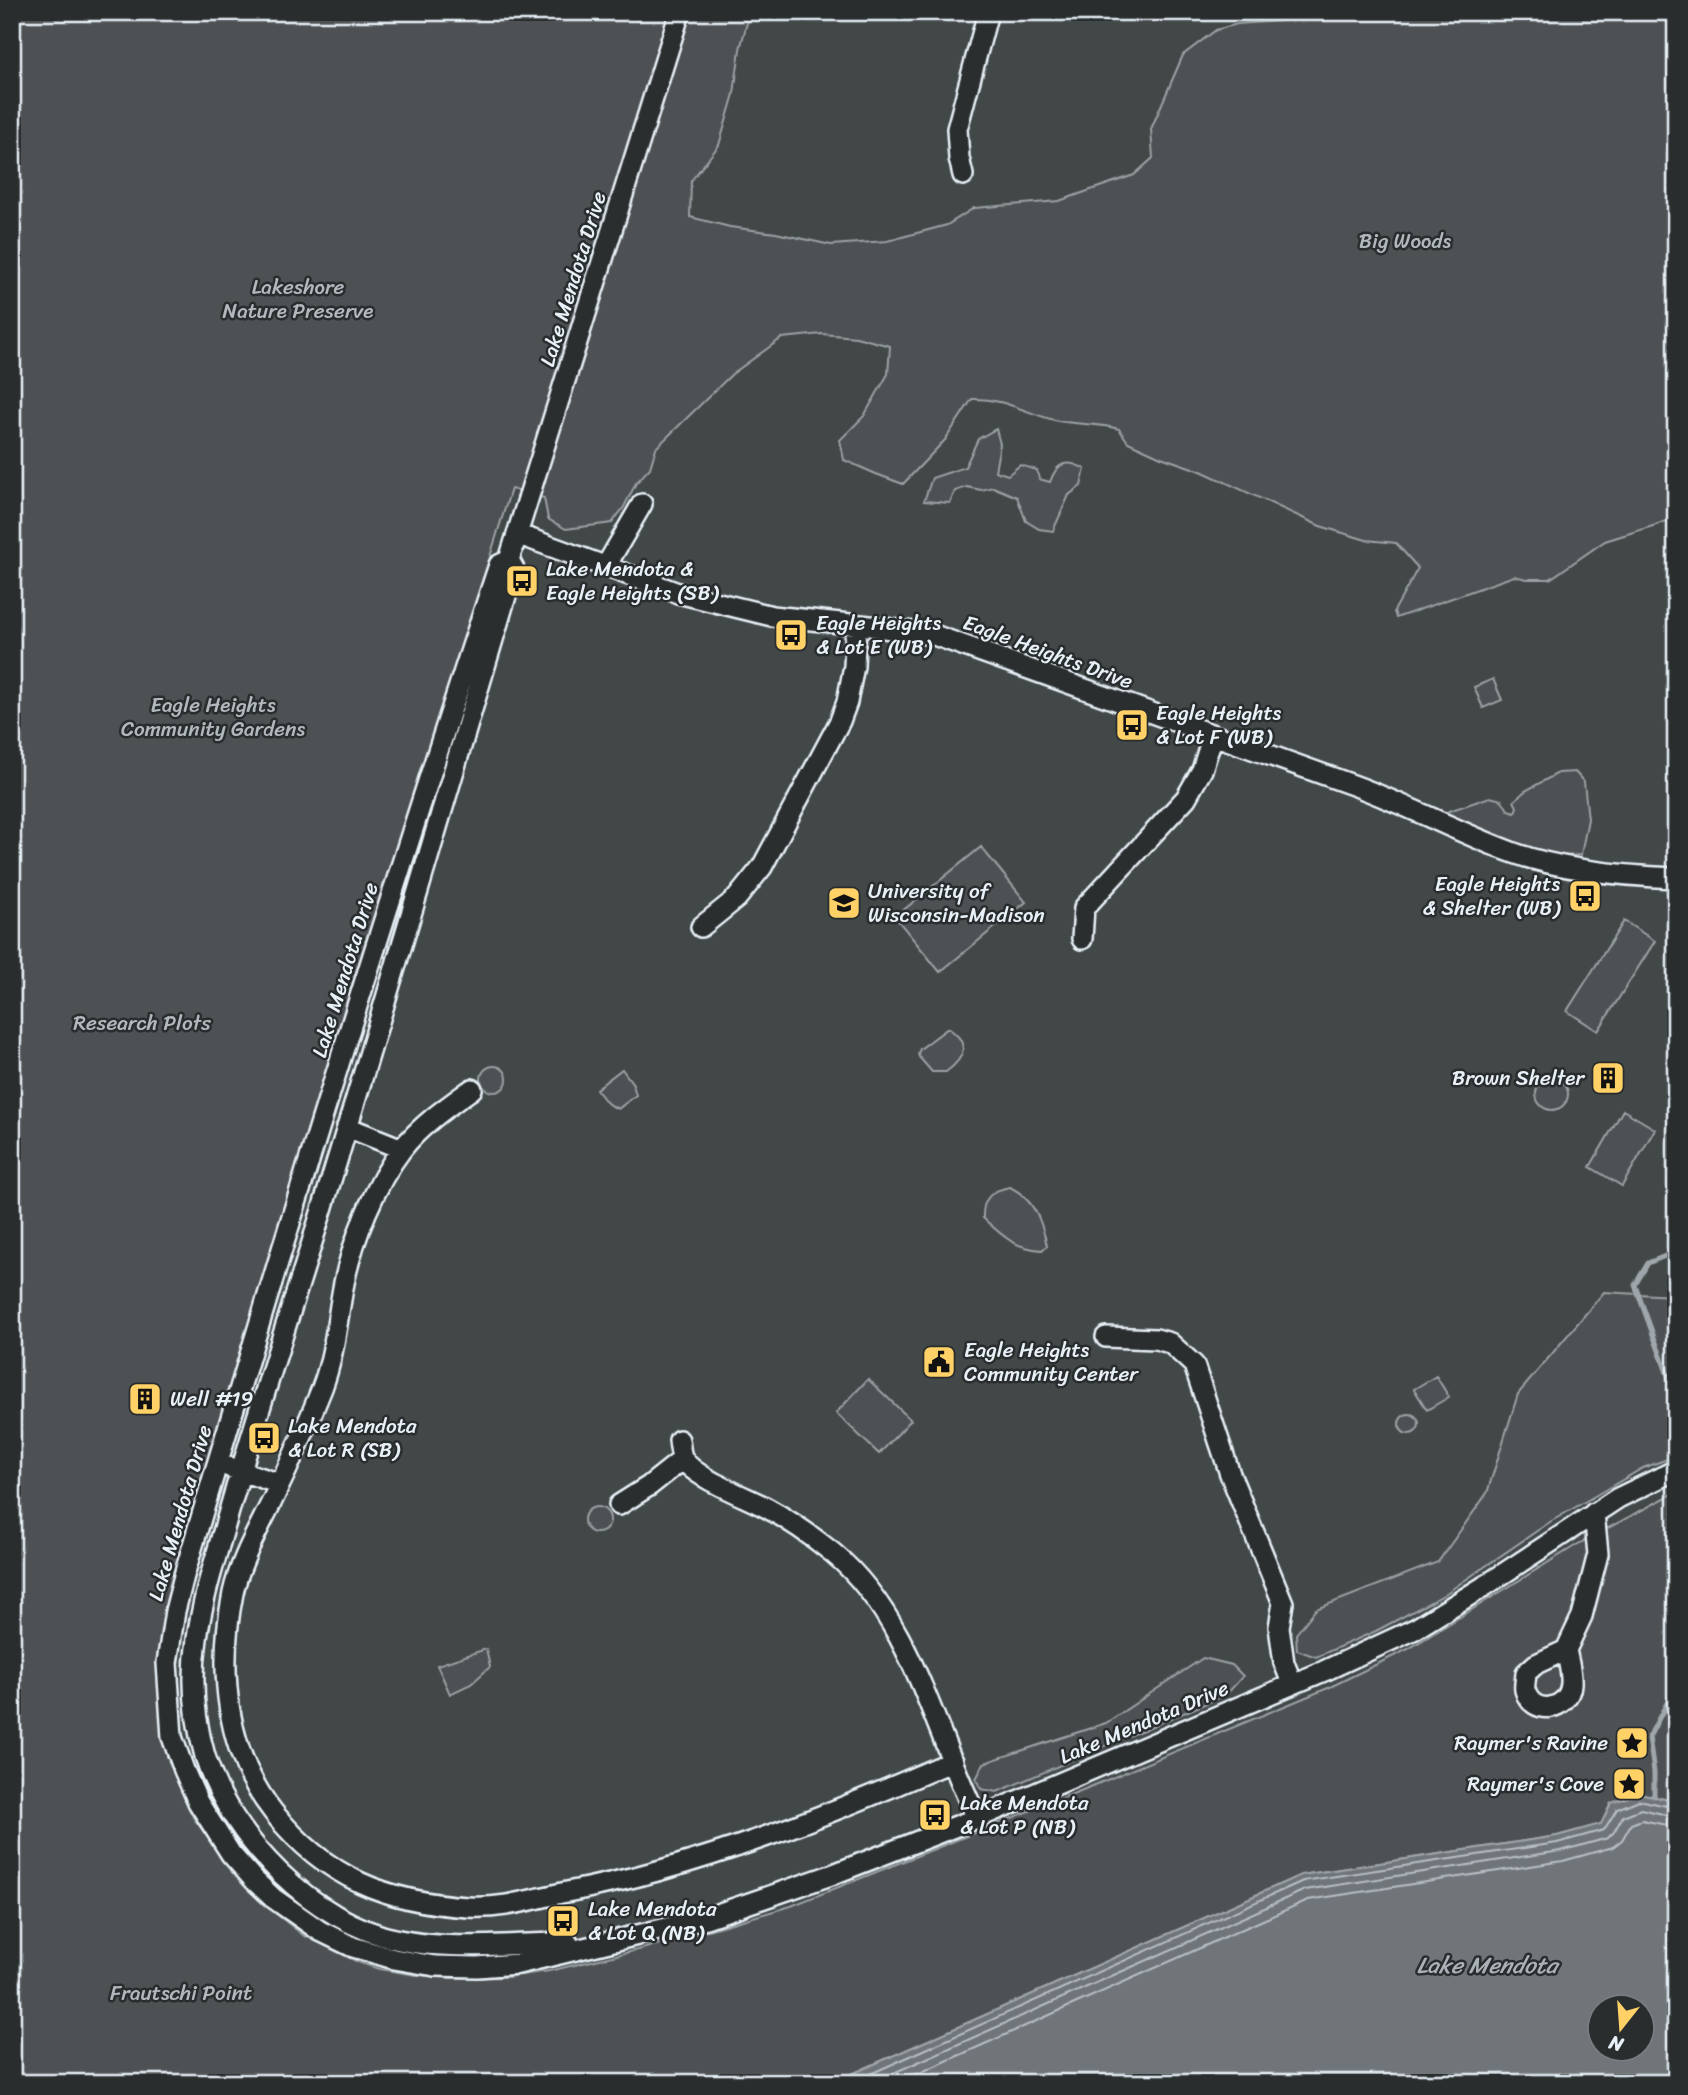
<svg xmlns="http://www.w3.org/2000/svg" width="1688" height="2095" viewBox="0 0 1688 2095" font-family="Sriracha,sans-serif">
<rect width="100%" height="100%" fill="#35393a"/>
<filter id="ink" filterUnits="userSpaceOnUse"><feTurbulence type="fractalNoise" baseFrequency=".0143" numOctaves="2"/><feDisplacementMap in="SourceGraphic" scale="14" xChannelSelector="R" yChannelSelector="G"/><feConvolveMatrix kernelMatrix="1 2 1 2 8 2 1 2 1" color-interpolation-filters="sRGB"/></filter>
<g filter="url(#ink)">
<!-- built -->
<path fill="#424647" d="M12,12H1676V1802L826,2083H12Z"/>
<!-- green -->
<path fill="#4d5152" stroke="#9aa1a5" stroke-width="2" d="M12,12H750L740,49L734,94L719,145L691,181L690,217L730,227L776,233L831,245L887,241L947,225L974,208L1059,201L1134,175L1153,158L1151,129L1183,55L1216,30L1237,24L1279,21L1304,12H1676V517L1653,526L1605,541L1550,579H1527L1514,576L1396,618L1394,611L1418,568L1396,543L1366,540L1320,526L1201,471L1161,457L1128,442L1119,429C1099,423 1079,425 1058,421C1027,414 1005,398 972,399L945,440L903,484L876,474L844,460L840,440L864,416L888,374L890,346L856,337L822,334L782,338L732,374L656,448L650,468L636,483L624,507L612,523L566,529L548,519L544,498L511,489L184,1541L167,1607L158,1687L166,1753L193,1817L218,1852L275,1913L303,1935L358,1962L379,1969L417,1975L452,1978L507,1977L549,1971L642,1949L791,1906L1085,1789L1328,1688L1408,1649L1578,1544L1676,1492V1802L1640,1793L1601,1824L1557,1836L1301,1875L836,2081L12,2083Z
M996,429L1000,444L995,471L1008,475L1020,465L1037,470L1039,479L1050,482C1057,462 1067,459 1085,469L1081,486L1069,495L1053,531L1039,529L1026,521L1017,497L993,487L981,490L967,487L955,491L950,503L924,501L932,478L965,467L978,439Z
M1493,679L1502,700L1483,708L1474,687Z
M1575,772L1584,782L1588,819L1581,855L1561,856L1541,853L1444,818L1446,812L1490,797L1502,800L1508,810L1515,812L1517,807L1514,801L1525,791L1558,773Z
M981,847L1026,902L940,972L895,917Z
M1624,921L1655,941L1598,1031L1567,1011Z
M948,1028C971,1043 965,1058 946,1072H932L919,1057L918,1053L920,1049Z
M481 1079a13 13 0 1 1 26 0a13 13 0 1 1-26 0Z
M622,1069L633,1084L636,1095L618,1109L608,1104L596,1089Z
M1536 1094a16 16 0 1 1 32 0a16 16 0 1 1-32 0Z
M1623,1110L1655,1129L1622,1186L1590,1167Z
M1010,1187C1034,1199 1042,1221 1047,1246L1042,1250C1014,1248 1003,1236 983,1218C982,1198 992,1190 1010,1187Z
M1604,1292L1673,1296L1676,1299V1456L1643,1468L1550,1522L1442,1596L1376,1631L1316,1657L1297,1650L1296,1634L1316,1609L1438,1562L1487,1493L1518,1394Z
M1436,1376L1449,1397L1427,1410L1414,1389Z
M868,1379L911,1420L879,1454L836,1413Z
M1399 1424a10 10 0 1 1 20 0a10 10 0 1 1-20 0Z
M584 1520a13 13 0 1 1 26 0a13 13 0 1 1-26 0Z
M486,1649L490,1667L471,1684L450,1694L437,1665Z
M1203,1658L1232,1665L1243,1676L1226,1695L997,1792L981,1789L976,1779L984,1763L1106,1723Z"/>
<!-- water -->
<path fill="#707579" stroke="#a0a7ac" stroke-width="2" fill-rule="evenodd" d="M1640,1793L1676,1802V2083H826L836,2081L1301,1875L1557,1836L1601,1824L1611,1803ZM1600,2008H1642V2050H1600Z"/>
<g fill="none" stroke-linecap="round" stroke-linejoin="round">
<!-- shore -->
<path stroke="#b8bfc5" stroke-width="2" d="M850,2083L1303,1881L1557,1843L1604,1830L1617,1809L1639,1800L1676,1808
M871,2083L1305,1890L1561,1851L1608,1838L1614,1832L1623,1816L1641,1809L1676,1817
M897,2083L1308,1900L1563,1861L1613,1847L1622,1840L1631,1824L1642,1820L1676,1827"/>
<!-- stream -->
<path stroke="#a0a7ac" stroke-width="5" d="M1675,1252L1648,1263L1635,1285L1670,1381L1676,1430
M1654,1796V1772L1649,1737L1676,1686"/>
<defs>
<path id="minor" d="M963,175L959,158L957,129L988,12
M517,534L678,593L772,616L870,626L934,635C1074,685 1213,735 1353,785C1408,805 1459,833 1514,853C1561,870 1626,876 1676,878
M509,560L499,565C388,898 285,1235 185,1572L175,1611L167,1663L172,1737L184,1770L198,1802L231,1854L254,1880L273,1898L320,1931L353,1947L394,1959L435,1966L477,1967L518,1964L700,1920L831,1875L977,1818L1324,1671L1415,1629L1483,1587L1618,1498L1676,1470
M606,566L642,504
M701,927L737,898L762,867L840,721L847,702L854,666L856,625
M1082,939L1084,908L1186,798L1202,770L1213,735
M472,1089C447,1107 421,1125 402,1149C375,1184 353,1239 344,1283C337,1318 335,1354 322,1388C307,1426 290,1464 272,1501C258,1530 240,1561 233,1593C218,1668 225,1752 274,1813C326,1878 387,1902 468,1907C506,1909 531,1899 567,1892C701,1867 828,1815 953,1761
M347,1127L402,1149
M1106,1337L1156,1339L1170,1343L1194,1365L1230,1474L1283,1603L1279,1627L1284,1663L1292,1683
M679,1440C680,1446 680,1455 684,1460C695,1478 747,1497 767,1508C791,1521 812,1536 833,1553C912,1619 933,1729 977,1818
M229,1467L280,1484
M619,1505L649,1486L683,1459
M1566,1650C1568,1660 1572,1673 1571,1684C1569,1711 1532,1717 1525,1690C1524,1685 1526,1678 1526,1673L1536,1664L1566,1650L1582,1616L1598,1554L1594,1513
M568,1943C515,1943 451,1951 399,1940C314,1923 230,1838 205,1756C194,1718 191,1678 197,1639C203,1594 218,1551 230,1508C255,1421 283,1335 310,1249C380,1023 446,796 514,569L509,560L680,12"/>
</defs>
<!-- minor casing -->
<use href="#minor" stroke="#e8f1f8" stroke-width="24"/>
<!-- minor -->
<use href="#minor" stroke="#2a2d2e" stroke-width="19"/>
</g>
</g>
<!-- icons -->
<defs>
<symbol id="bus-square" viewBox="-11 -11 22 22"><rect x="-9" y="-9" width="18" height="18" rx="4" fill="#ffd166" stroke="#2a2d2e"/><path d="M-5-6H5V4H4V6H2V4H-2V6H-4V4H-5ZM-3.5-4V0h7V-4ZM-3.5 1.2v1.5H-2V1.2ZM2 1.2v1.5H3.5V1.2Z" fill="#111"/></symbol>
<symbol id="university-square" viewBox="-11 -11 22 22"><rect x="-9" y="-9" width="18" height="18" rx="4" fill="#ffd166" stroke="#2a2d2e"/><path d="M0-5L7-2L0 1L-7-2ZM-4 1L0 2.5L4 1V4Q0 6-4 4Z" fill="#111"/></symbol>
<symbol id="building-square" viewBox="-11 -11 22 22"><rect x="-9" y="-9" width="18" height="18" rx="4" fill="#ffd166" stroke="#2a2d2e"/><path d="M-4-6H4V6H1V3H-1V6H-4ZM-2.5-4.3h1.7v1.8h-1.7ZM.8-4.3h1.7v1.8H.8ZM-2.5-1h1.7V.8h-1.7ZM.8-1h1.7V.8H.8Z" fill="#111"/></symbol>
<symbol id="civic-square" viewBox="-11 -11 22 22"><rect x="-9" y="-9" width="18" height="18" rx="4" fill="#ffd166" stroke="#2a2d2e"/><path d="M-.6-6.5H3V-4.5H.6V-3L4-1V1h2V6H-6V1h2V-1L-.6-3ZM-1.2 2.5V6h2.4V2.5Z" fill="#111"/></symbol>
<symbol id="sight-square" viewBox="-11 -11 22 22"><rect x="-9" y="-9" width="18" height="18" rx="4" fill="#ffd166" stroke="#2a2d2e"/><path d="M0-6L1.8-2.2L6-1.7L2.9 1.2L3.7 5.4L0 3.3L-3.7 5.4L-2.9 1.2L-6-1.7L-1.8-2.2Z" fill="#111"/></symbol>
</defs>
<g fill-rule="evenodd">
<use href="#bus-square" x="503" y="562" width="38" height="38"/>
<use href="#bus-square" x="772" y="616" width="38" height="38"/>
<use href="#bus-square" x="1113" y="706" width="38" height="38"/>
<use href="#bus-square" x="1566" y="877" width="38" height="38"/>
<use href="#university-square" x="825" y="884" width="38" height="38"/>
<use href="#building-square" x="1589" y="1059" width="38" height="38"/>
<use href="#civic-square" x="920" y="1343" width="38" height="38"/>
<use href="#building-square" x="126" y="1380" width="38" height="38"/>
<use href="#bus-square" x="245" y="1419" width="38" height="38"/>
<use href="#sight-square" x="1613" y="1724" width="38" height="38"/>
<use href="#sight-square" x="1610" y="1765" width="38" height="38"/>
<use href="#bus-square" x="916" y="1796" width="38" height="38"/>
<use href="#bus-square" x="544" y="1902" width="38" height="38"/>
</g>
<g text-anchor="middle" dominant-baseline="central" stroke-width="5" stroke-linejoin="round" paint-order="stroke">
<!-- park labels -->
<g font-size="21" fill="#b2b9be" stroke="#2a2d2e">
<text x="1405" y="241">Big Woods</text>
<text x="298" y="287">Lakeshore<tspan x="298" dy="24">Nature Preserve</tspan></text>
<text x="213" y="705">Eagle Heights<tspan x="213" dy="24">Community Gardens</tspan></text>
<text x="142" y="1023">Research Plots</text>
<text x="181" y="1993">Frautschi Point</text>
</g>
<!-- street labels -->
<g font-size="21" fill="#e8f1f8" stroke="#2a2d2e">
<text transform="translate(573 279) rotate(-73)">Lake Mendota Drive</text>
<text transform="translate(1048 652) rotate(20)">Eagle Heights Drive</text>
<text transform="translate(345 970) rotate(-73)">Lake Mendota Drive</text>
<text transform="translate(180 1513) rotate(-74)">Lake Mendota Drive</text>
<text transform="translate(1144 1722) rotate(-23)">Lake Mendota Drive</text>
</g>
<!-- poi labels -->
<g font-size="21" fill="#e8f1f8" stroke="#2a2d2e" text-anchor="start">
<text x="546" y="569">Lake Mendota &amp;<tspan x="546" dy="24">Eagle Heights (SB)</tspan></text>
<text x="816" y="623">Eagle Heights<tspan x="816" dy="24">&amp; Lot E (WB)</tspan></text>
<text x="1156" y="713">Eagle Heights<tspan x="1156" dy="24">&amp; Lot F (WB)</tspan></text>
<text x="1560" y="884" text-anchor="end">Eagle Heights<tspan x="1560" dy="24">&amp; Shelter (WB)</tspan></text>
<text x="868" y="891">University of<tspan x="868" dy="24">Wisconsin-Madison</tspan></text>
<text x="1584" y="1078" text-anchor="end">Brown Shelter</text>
<text x="964" y="1350">Eagle Heights<tspan x="964" dy="24">Community Center</tspan></text>
<text x="170" y="1399">Well #19</text>
<text x="288" y="1426">Lake Mendota<tspan x="288" dy="24">&amp; Lot R (SB)</tspan></text>
<text x="1608" y="1743" text-anchor="end">Raymer's Ravine</text>
<text x="1604" y="1784" text-anchor="end">Raymer's Cove</text>
<text x="960" y="1803">Lake Mendota<tspan x="960" dy="24">&amp; Lot P (NB)</tspan></text>
<text x="588" y="1909">Lake Mendota<tspan x="588" dy="24">&amp; Lot Q (NB)</tspan></text>
</g>
<!-- water labels -->
<g font-size="23" font-style="italic" fill="#acb3b8" stroke="#2a2d2e">
<text x="1487" y="1965">Lake Mendota</text>
</g>
</g>
<!-- margin -->
<rect width="1688" height="2095" fill="none" stroke="#2a2d2e" stroke-width="42"/>
<rect x="21" y="21" width="1646" height="2053" fill="none" stroke="#e8f1f8" stroke-width="2.5" filter="url(#ink)"/>
<!-- north arrow -->
<g transform="translate(1621 2028) rotate(197)"><circle r="33" fill="#2a2d2e" stroke="#767b7f" stroke-width="2"/>
<path d="M0-5L12 26L0 18L-12 26Z" fill="#ffd166"/>
<text y="-10" font-size="19" font-weight="bold" text-anchor="middle" fill="#e8f1f8">N</text>
</g>
</svg>
